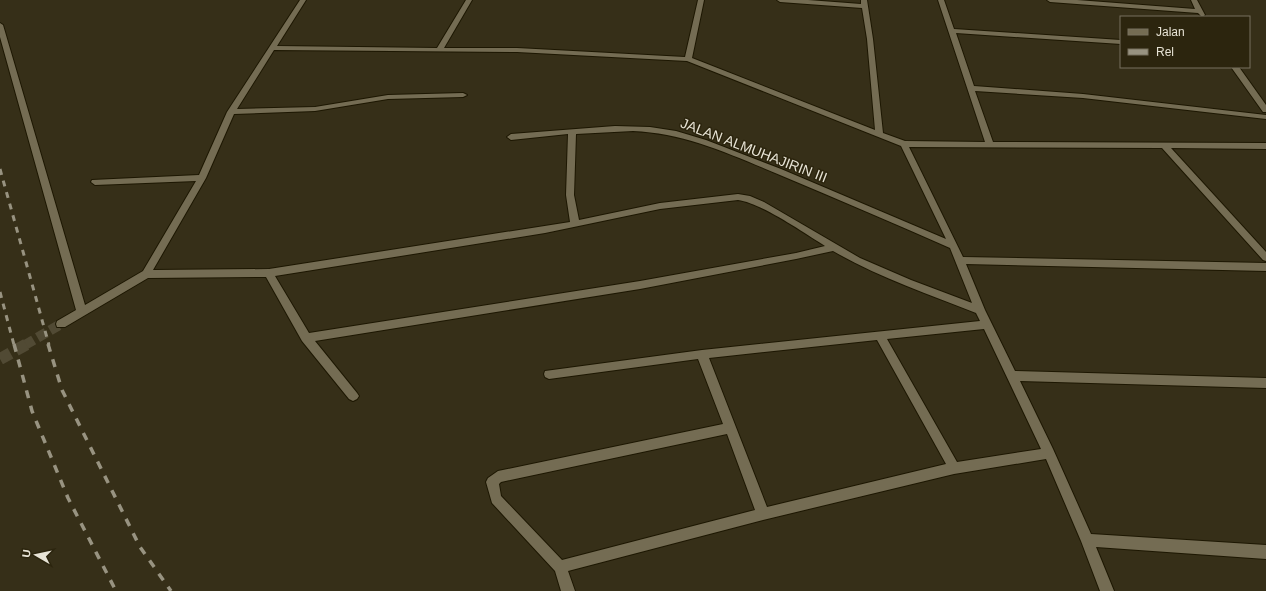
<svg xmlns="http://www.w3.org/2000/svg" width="1266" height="591" viewBox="0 0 1266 591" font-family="Arial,sans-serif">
<rect width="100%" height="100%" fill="#362f18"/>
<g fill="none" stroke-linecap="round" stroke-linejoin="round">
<!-- street-tunnel-far1 -->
<path stroke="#514a34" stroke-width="10" stroke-dasharray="10 4.5" stroke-linecap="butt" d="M25,345L61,324"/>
<!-- street-tunnel -->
<path stroke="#514a34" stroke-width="12" stroke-dasharray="12 6" stroke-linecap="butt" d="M0,359L27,344"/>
<defs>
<path id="street" d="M300,0H306L277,46L437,48L466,0H472L444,48H517L685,57L698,0H704L692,58L875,130L867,39L862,8L780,2L777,0H808L861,4V0H867L873,39L883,133L905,141L985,142L938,0H944L954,29L1121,40V44L956,33L974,86L1083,94L1266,115V119L1083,98L975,91L993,142L1266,143V149L1171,148L1266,252V261L1263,260L1162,148L909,147L963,257L1266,263V271L966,264L985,310L1015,371L1266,378V388L1020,381L1053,449L1091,534L1266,545V559L1096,547L1114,591H1100L1081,541L1046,459L954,474L763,520L568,571L575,591H561L555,571L492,503L486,482L488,478L498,471L723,424L698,359L549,379L545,377L544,374L545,371L702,350L980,321L976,313C928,294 878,277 833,251L796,259L640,289L315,341L357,393L359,396L357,399L353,401L349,399L302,341L266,277L148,278L65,327H57L56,324L57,321L76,310L0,37V23L3,25L85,305L143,271L196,181L95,185L91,182L92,180L199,175L227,112ZM274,50L517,52L687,61L901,146L946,239L781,169L706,140L676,131L650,127L615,126L511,134L507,137L511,140L568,134L566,195L570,222L269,269L153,270L206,178L234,114L315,111L388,99L463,97L467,95L463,93L388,95L315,107L237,109ZM633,131C685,133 732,155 780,175C837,199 894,223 950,248L972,303L911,280L860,258L764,202L750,196L738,194L660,203L579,220L574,195L576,134ZM738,200C761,203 804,233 825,246L796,253L640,281L309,333L275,276L545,233L660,209ZM984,329L1041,449L957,462L887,339ZM877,340L946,464L767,507L709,358ZM727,434L755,510L562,560L501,496L499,484L501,482Z
M1047,0H1077L1195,9L1191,0H1197L1205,15L1202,17L1198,13L1050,2Z
M1231,67H1239L1266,105V112H1263Z"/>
</defs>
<!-- street casing -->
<use href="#street" stroke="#1d1702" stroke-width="2"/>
<!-- street -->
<use href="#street" fill="#746c53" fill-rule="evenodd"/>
<!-- rail-far1 -->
<path stroke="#989381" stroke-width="3" stroke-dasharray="6 6" stroke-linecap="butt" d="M0,169L49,345
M0,292L14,345"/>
<!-- rail -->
<path stroke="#989381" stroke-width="3.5" stroke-dasharray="8 8" stroke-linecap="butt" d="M14,344L32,411L68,498L116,591
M48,344L62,390L140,547L171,591"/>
</g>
<g text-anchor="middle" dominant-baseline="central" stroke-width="3" stroke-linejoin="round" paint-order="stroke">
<!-- street labels -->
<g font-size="14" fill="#e7e3d5" stroke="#2c250e">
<text transform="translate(754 150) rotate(21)">JALAN ALMUHAJIRIN III</text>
</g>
</g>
<!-- legend -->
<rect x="1120" y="16" width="130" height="52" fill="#2c250e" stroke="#77715e"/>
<rect x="1128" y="29" width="20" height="6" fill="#746c53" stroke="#77715e"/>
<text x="1156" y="36" font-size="12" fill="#e7e3d5">Jalan</text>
<rect x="1128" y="49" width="20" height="6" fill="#989381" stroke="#77715e"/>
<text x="1156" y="56" font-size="12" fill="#e7e3d5">Rel</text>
<!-- north arrow -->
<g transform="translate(36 555) rotate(279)" stroke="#2c250e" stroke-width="3" paint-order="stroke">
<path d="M0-3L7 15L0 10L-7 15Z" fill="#e7e3d5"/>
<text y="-6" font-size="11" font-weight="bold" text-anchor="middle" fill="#e7e3d5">U</text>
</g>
</svg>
